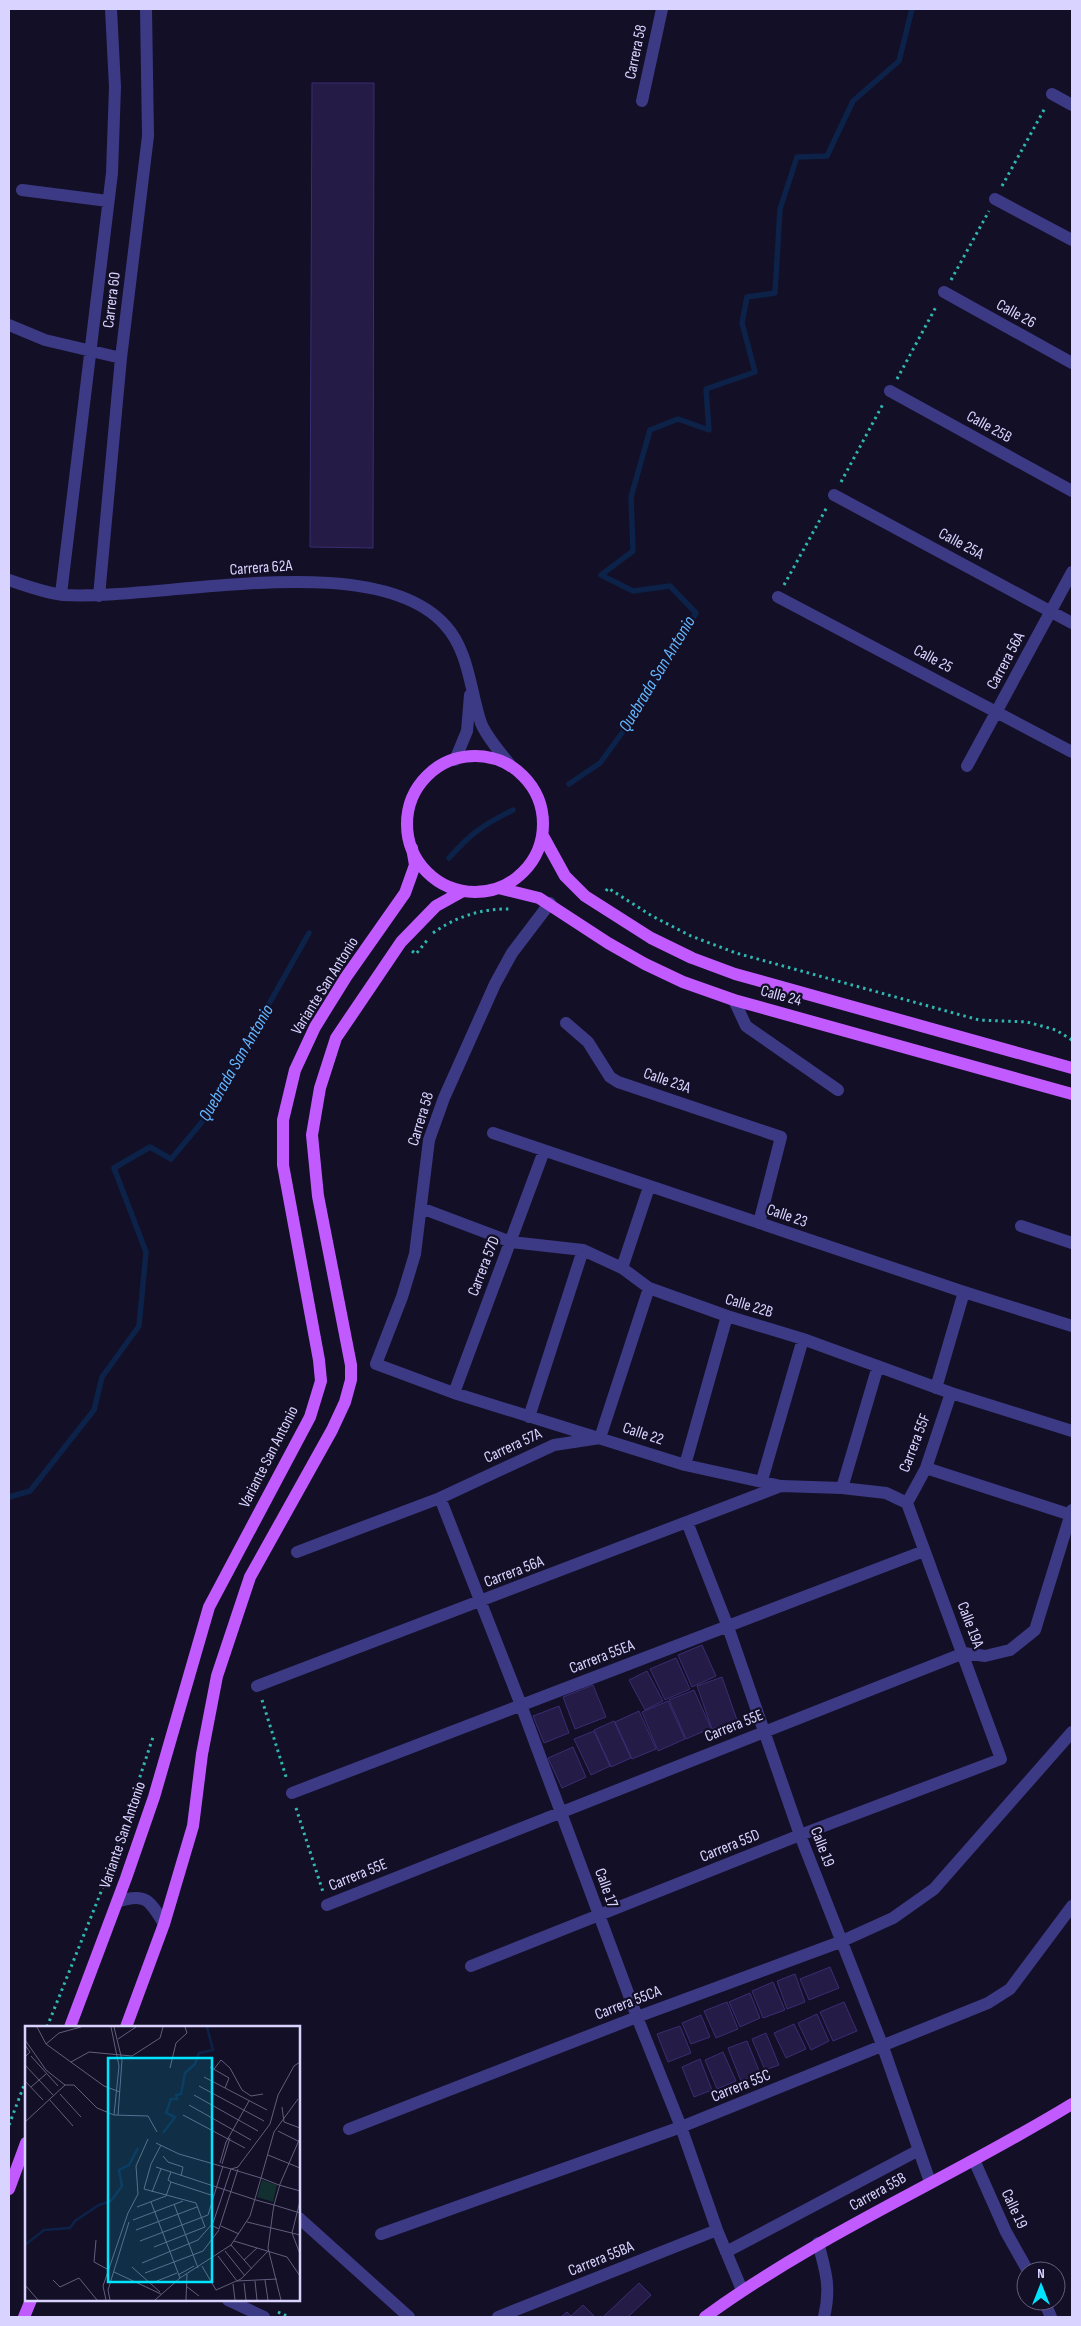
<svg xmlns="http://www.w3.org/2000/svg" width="1081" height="2326" viewBox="0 0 1081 2326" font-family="'Sofia Sans Condensed',sans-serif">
<rect width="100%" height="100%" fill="#130f26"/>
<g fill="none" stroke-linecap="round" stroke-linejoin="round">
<!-- stream -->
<path stroke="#0c2248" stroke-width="5.5" d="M569,784L600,763L641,707L696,613L670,586L633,591L601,575L633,551L631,497L650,430L678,419L709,430L706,389L755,372L742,323L747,297L775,293L780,209L797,157L827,156L853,101L899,61L912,9
M449,858C471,833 483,825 513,810
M9,1497L30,1491L94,1410L102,1377L139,1326L146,1252L114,1168L150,1147L171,1159L212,1110L239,1057L309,933"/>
</g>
<!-- building -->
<path fill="#241b47" stroke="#3b2d73" d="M312,83H374L373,548L310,547Z
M702,1645L716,1676L692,1687L678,1655Z
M676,1658L690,1689L665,1700L650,1669Z
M647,1671L663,1701L645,1710L629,1680Z
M722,1677L737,1720L712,1729L697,1686Z
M593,1685L606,1717L575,1729L563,1697Z
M694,1690L711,1728L686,1739L669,1700Z
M668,1701L685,1739L658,1751L642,1712Z
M559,1706L569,1733L544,1743L533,1716Z
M639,1711L656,1749L632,1759L615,1722Z
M614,1721L631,1758L611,1767L594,1730Z
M594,1731L610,1766L591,1775L574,1739Z
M573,1747L586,1777L562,1788L548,1758Z
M830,1967L839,1988L809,2000L800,1979Z
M795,1974L805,2002L787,2009L777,1981Z
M773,1982L785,2010L763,2018L752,1991Z
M750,1993L760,2018L740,2027L729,2002Z
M727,2002L738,2029L716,2038L704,2011Z
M844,2002L857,2031L833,2041L820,2012Z
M817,2014L829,2041L811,2050L798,2023Z
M701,2015L710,2037L691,2044L682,2023Z
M794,2024L806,2049L786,2058L774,2033Z
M680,2026L691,2053L668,2062L657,2034Z
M766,2033L779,2065L765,2070L752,2039Z
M747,2041L760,2073L741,2081L728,2048Z
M723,2052L736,2081L717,2089L705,2060Z
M700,2059L712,2090L694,2097L682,2067Z
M639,2283L651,2295L628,2317H603Z
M583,2305L595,2317H561L567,2312L571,2316Z"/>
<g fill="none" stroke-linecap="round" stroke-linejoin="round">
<!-- path -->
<path stroke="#2fb8b0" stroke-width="3" stroke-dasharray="2.5 4" stroke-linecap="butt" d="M1002,186L1045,108
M951,280L989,211
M897,379L937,305
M841,482L883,404
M784,585L827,507
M606,891L608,888L652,916L691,936L736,953L979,1020L1027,1022L1056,1030L1072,1040
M433,933C457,916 483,908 512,909
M412,951L416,954L429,938
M262,1700L287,1780
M296,1808L323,1892
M47,2027L107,1877L154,1734
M9,2125L26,2080
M278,2312L289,2317"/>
<!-- minor -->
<path stroke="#3d3a85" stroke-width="12" d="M1052,94L1072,105
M642,101L662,9
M22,190L108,201
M995,199L1072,240
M944,292L1072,363
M9,325L45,340L121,358
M890,391L1072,491
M834,495L1072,623
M9,580C26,586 46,593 63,595C162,601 374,546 445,625C469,651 470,690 481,723C487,738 501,753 511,766
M61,594L112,173L115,87L111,9
M99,596L121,358L148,136L146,9
M778,597L1072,752
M455,760L467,731L470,695
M967,766L1072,572
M550,903L512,953L495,984L444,1098L429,1140L415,1254L402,1297L376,1364L454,1393L685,1465L781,1486L842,1488L886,1493L907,1503
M734,1000L746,1026L838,1090
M566,1023L588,1042L610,1077L618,1082L781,1137L759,1223
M493,1133L964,1292L1072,1326
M421,1208L511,1242L583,1250L622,1268L649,1288L727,1316L803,1339L951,1393L1072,1431
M1021,1226L1072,1243
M622,1268L649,1187
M936,1388L964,1292
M454,1393L544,1151
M529,1417L583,1250
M685,1465L727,1316
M926,1468L1071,1515
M762,1480L803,1339
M842,1488L878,1366
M440,1498L521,1705L637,2017L681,2127L717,2230L742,2290
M907,1503L926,1468L951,1393
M687,1522L728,1627L800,1835L883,2047L930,2182
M297,1552L440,1498L554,1445L600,1438L649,1288
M257,1686L781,1486
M292,1793L924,1551
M117,1902C145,1892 150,1900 164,1924
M327,1905L964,1653L985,1656L1010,1650L1035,1630L1072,1510
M471,1966L800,1835L1001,1759L907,1503
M349,2129L637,2017L840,1942L893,1918L934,1889L1072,1732
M974,2160L1006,2232L1028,2271
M299,2218L409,2317
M381,2234L681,2127L988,2003L1010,1989L1072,1906
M818,2243C826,2272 831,2288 824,2317
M726,2252L919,2150
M228,2300L264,2317
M1044,2301L1051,2317
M498,2317L717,2230"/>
<!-- major -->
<path stroke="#c25bff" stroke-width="12" d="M407 824a68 68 0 1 1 136 0a68 68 0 1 1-136 0Z
M543,836L565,876L585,896L651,938L692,958L735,974L1072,1068
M498,888L539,898L608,943L645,964L683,982L734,1000L1072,1094
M70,2027L126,1878L154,1797L209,1607L310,1417L321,1381L319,1360L283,1165V1120L295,1070L315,1027L346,977L405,893L415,865L412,848
M126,2027L164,1924L193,1826L202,1754L217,1676L250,1577L332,1430L345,1402L351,1380V1365L318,1196L312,1135L320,1088L336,1038L401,942L436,906L463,891
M9,2189L26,2143
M24,2317L31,2300
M705,2317C820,2233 951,2178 1072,2104"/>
</g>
<g text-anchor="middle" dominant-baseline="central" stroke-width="4.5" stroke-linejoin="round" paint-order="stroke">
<!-- street labels -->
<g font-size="16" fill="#d9d4ff" stroke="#130f26">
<text transform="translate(636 52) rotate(-78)">Carrera 58</text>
<text transform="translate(112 300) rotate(-83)">Carrera 60</text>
<text transform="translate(1016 314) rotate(29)">Calle 26</text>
<text transform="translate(989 427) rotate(29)">Calle 25B</text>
<text transform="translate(961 544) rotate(28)">Calle 25A</text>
<text transform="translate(261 568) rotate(-4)">Carrera 62A</text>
<text transform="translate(933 659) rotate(28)">Calle 25</text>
<text transform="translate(1006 661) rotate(-62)">Carrera 56A</text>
<text transform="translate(325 986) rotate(-58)">Variante San Antonio</text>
<text transform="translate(781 996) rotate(15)">Calle 24</text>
<text transform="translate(667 1081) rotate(19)">Calle 23A</text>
<text transform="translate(421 1119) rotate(-73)">Carrera 58</text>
<text transform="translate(787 1216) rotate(19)">Calle 23</text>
<text transform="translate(484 1266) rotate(-69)">Carrera 57D</text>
<text transform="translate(749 1306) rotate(17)">Calle 22B</text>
<text transform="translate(643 1434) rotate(18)">Calle 22</text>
<text transform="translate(915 1443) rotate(-69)">Carrera 55F</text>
<text transform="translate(513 1446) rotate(-25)">Carrera 57A</text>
<text transform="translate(269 1457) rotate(-63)">Variante San Antonio</text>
<text transform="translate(514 1572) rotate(-21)">Carrera 56A</text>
<text transform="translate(970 1625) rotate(69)">Calle 19A</text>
<text transform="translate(602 1657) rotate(-21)">Carrera 55EA</text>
<text transform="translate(734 1726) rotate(-22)">Carrera 55E</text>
<text transform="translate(123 1835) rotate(-71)">Variante San Antonio</text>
<text transform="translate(730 1846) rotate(-22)">Carrera 55D</text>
<text transform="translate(822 1847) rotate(69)">Calle 19</text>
<text transform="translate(358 1875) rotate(-22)">Carrera 55E</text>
<text transform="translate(606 1888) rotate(70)">Calle 17</text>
<text transform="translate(628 2003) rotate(-21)">Carrera 55CA</text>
<text transform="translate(741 2086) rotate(-22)">Carrera 55C</text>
<text transform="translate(878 2192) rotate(-29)">Carrera 55B</text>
<text transform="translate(1014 2209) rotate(65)">Calle 19</text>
<text transform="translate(601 2259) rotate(-22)">Carrera 55BA</text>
</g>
<!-- water labels -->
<g font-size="18" font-style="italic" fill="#62b6ff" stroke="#130f26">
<text transform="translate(657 674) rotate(-59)">Quebrada San Antonio</text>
<text transform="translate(236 1063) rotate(-60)">Quebrada San Antonio</text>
</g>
</g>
<!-- overview -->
<g transform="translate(25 2026)">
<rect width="275" height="275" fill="#130f26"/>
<path d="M237,154L252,159L248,176L232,171Z" fill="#12302f"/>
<path fill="none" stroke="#0c2248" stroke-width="2.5" d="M138,107L150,91L141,87L146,73H152L151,69L156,68L160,47L170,38L174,27L188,24L182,1M0,219L19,204L45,202L50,195L74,179L86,175L97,160L94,144L104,139L113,122"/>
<path fill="none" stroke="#625e7d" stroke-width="1" d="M12,1L21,18L79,60L95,66M86,1L94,40L89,89M89,1L97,34L93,89M93,13L111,1M0,14L21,44L40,59H49L72,82L89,89L123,90L132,106M21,18L34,7L56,1M0,19L5,26L0,31M6,30L33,60M46,36L64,26L107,30L135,12L138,1M0,39L28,69M185,41L204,52L200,62M145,42L151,17L162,7L160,1M189,43L196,34L205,42L217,64L226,70L238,68M179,51L242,84M0,55L18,74M174,60L239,95M6,61L21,48M35,68L56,91M169,69L233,105M24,73L48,100M164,79L226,114M257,81L259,96L275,102M158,89L220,122M0,96L40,59M253,105L275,116M131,117L154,128L206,143L213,141L245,98L253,69L269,40L275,36M243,129L275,142M138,130L143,136L158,141L156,150M195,137L201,116L224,75M197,138L205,112M131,141L231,174M146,146L143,154L146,156L189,170M254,159L275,165M127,166L136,143M231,174L249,179L255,158L275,112M275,175L267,207L275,228M126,176L155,252M149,178L173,242M112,181L141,170L146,156M108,194L158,175M222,196L275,209M186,199L194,203L213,143M196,200L214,208M111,204L172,181M71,214L69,236L84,244M115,215L183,189L198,140M209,215L262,231L275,250M206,219L227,243M129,221L180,201L171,177L119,163L126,138L136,119M200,225L220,250M193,230L212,255L252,253M219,234L232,222M117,237L173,214L188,197L206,143L236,152L249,106L273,73M177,240L191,264L216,253L244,224M107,241L135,266M89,246L136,268M120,247L178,225L194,204M153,249L169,240M28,254L35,261L54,252L72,274M240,254L243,274M230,255L232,274M127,257L152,247M219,257L221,274M208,258L210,274M0,259L13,274M161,260L174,270M81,274L78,260L103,187L113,168L111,140L123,113M85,274L83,264L104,196M130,274L155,252L206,219L225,190L236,152L254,159M161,274L162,248M256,274L243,222L248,185L249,179L275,187"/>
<path fill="#00e5ff" fill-opacity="0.15" stroke="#00e5ff" stroke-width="2.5" d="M83,32H187V256H83Z"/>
<rect width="275" height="275" fill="none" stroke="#d9d4ff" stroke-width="2.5"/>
</g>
<!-- border -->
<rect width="1081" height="2326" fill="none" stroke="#d9d4ff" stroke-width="20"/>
<!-- north arrow -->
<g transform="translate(1041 2286)"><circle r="24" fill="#130f26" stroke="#625e7d"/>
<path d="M0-4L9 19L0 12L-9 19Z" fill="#00e5ff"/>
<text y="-8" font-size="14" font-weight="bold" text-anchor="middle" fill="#d9d4ff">N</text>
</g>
</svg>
